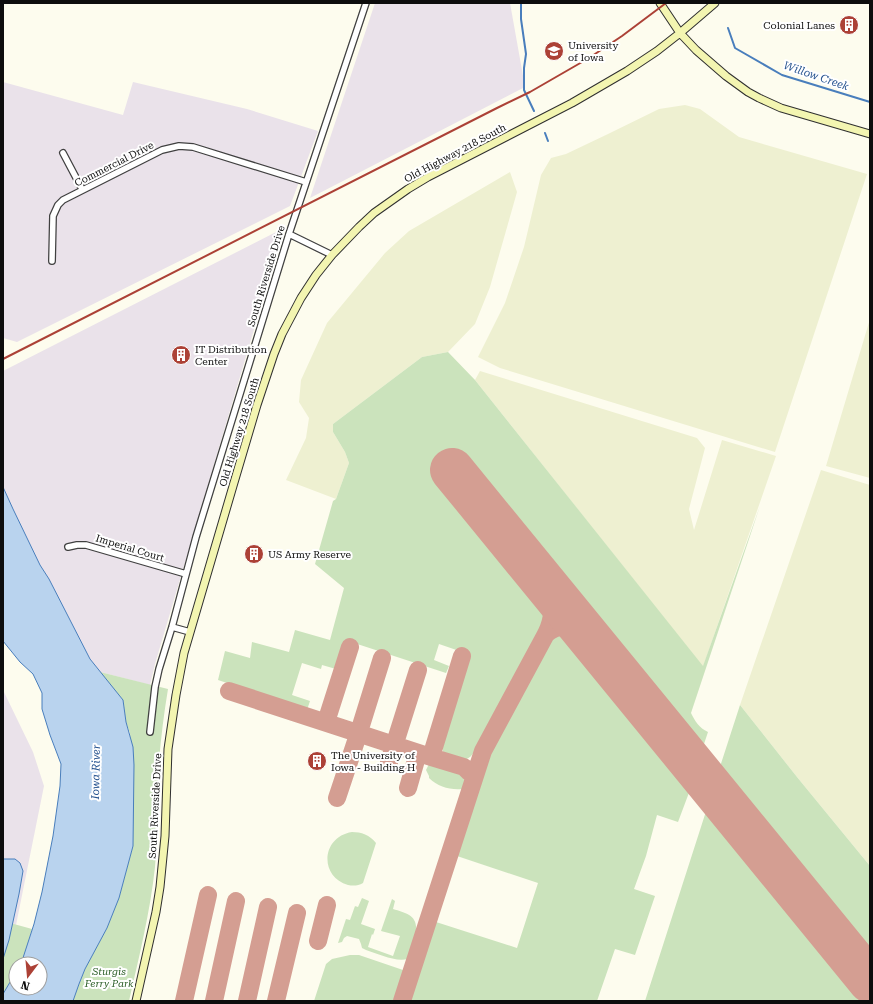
<svg xmlns="http://www.w3.org/2000/svg" width="873" height="1004" viewBox="0 0 873 1004" font-family="'Roboto Serif',serif">
<rect width="100%" height="100%" fill="#fdfcee"/>
<!-- industrial -->
<path fill="#eae2ea" d="M375,3H510L525,87L310,198Z
M3,82L123,115L133,82L247,109L318,131L290,206L17,342L3,338Z
M284,228L155,664L150,685L100,672L90,659L49,579L40,565L13,509L3,487V371Z
M3,690L33,752L44,786L16,925L3,921Z"/>
<!-- farmland -->
<path fill="#eef0d1" d="M685,105L700,109L739,137L867,174L775,452L500,368L478,357L505,303L524,247L541,175L551,158L566,154L608,134L659,109Z
M510,172L517,192L490,287L475,324L448,352L422,357L333,424V432L345,452L349,463L336,499L286,480L306,438L309,418L299,402L301,380L327,323L385,253L409,231Z
M870,319V478L826,466Z
M480,371L697,438L705,448L689,509L694,530L722,440L776,456L703,667L475,380Z
M821,470L870,485V866L797,777L740,705Z"/>
<!-- green -->
<path fill="#cbe3bc" d="M448,352L475,380L703,666L760,506L691,713C695,721 699,728 708,732L700,756L453,455L435,469L543,601C546,614 544,620 539,632L498,706L480,740L476,750H475C468,765 456,759 444,756L442,746L471,655L439,644L434,660L449,666L446,673L345,640L336,669L322,665L321,669L302,663L292,695L310,701L307,710L218,680L225,651L250,658L252,642L289,652L295,630L330,640L344,588L315,564L333,501L336,499L349,463L345,452L333,432V424L422,357Z
M566,633L572,635L693,782L678,822L657,815L646,856L634,889L655,896L635,955L615,949L597,1001H410L436,922L517,948L538,883L457,856L493,747L551,641L557,635Z
M100,672L168,689C164,713 161,737 159,761C158,797 158,832 155,867C150,913 139,957 129,1001H73L79,984L85,969L107,928L119,898L133,846V806L130,733L126,722L123,700Z
M740,705L797,777L870,866V963L717,776Z
M432,763C443,765 460,768 464,780C465,783 463,786 462,789C450,790 438,787 429,778V776L426,770L429,764Z
M709,802L861,987L862,991L861,993L864,996L862,1001H645Z
M352,832C361,832 370,835 376,843L363,883C358,886 353,886 348,885C319,877 321,837 352,832Z
M362,898L369,901L361,924L375,929L373,935L372,934L368,947L393,956L400,936L381,931L392,899L395,901L393,909C406,913 418,915 416,932L408,959C394,962 379,954 366,950L362,948L361,944L359,939L347,936L344,938L342,942L338,943L346,919L350,920L355,906L349,904L358,907Z
M3,921L32,929L22,963L21,964H16V972L3,994Z
M350,955H359L403,970L404,972L394,1001H314L326,964L332,959Z"/>
<!-- water -->
<path fill="#b9d3ee" stroke="#497ebc" d="M3,487L13,509L40,565L49,579L90,659L123,700L126,722L133,747L134,765L133,846L119,898L107,928L85,969L79,984L73,1001H3V994L16,972V988H40V964H21L34,924L42,892L53,836L60,786L61,764L50,735L42,709V693L33,674L20,662L3,641Z
M3,859H15L20,863L23,871L19,894L9,940L3,959Z"/>
<g fill="none" stroke-linecap="round" stroke-linejoin="round">
<!-- stream -->
<path stroke="#497ebc" stroke-width="2" d="M521,3V19L526,54L524,68V90L534,111
M728,28L735,48L782,75L870,102
M545,133L548,141"/>
<!-- taxiway -->
<path stroke="#d49e92" stroke-width="18" d="M546,634C558,624 574,624 585,635L623,682
M229,691L431,757L464,767L472,775L474,779
M326,722L350,647
M431,757L462,656
M389,762L418,670
M408,788L418,753
M337,798L359,732L382,658
M829,932L867,979L870,984
M318,941L327,905
M184,1001L208,895
M214,1001L236,901
M247,1001L268,907
M276,1001L297,913
M402,1001L483,751L546,634C554,618 554,604 546,589L505,537
M870,1001V1000"/>
<!-- runway -->
<path stroke="#d49e92" stroke-width="44" d="M452,470L870,981"/>
<defs>
<path id="minor" d="M63,153L82,189
M289,234L332,255
M52,261L53,216L58,205L63,200L162,150L179,146L193,147L306,182
M68,547L77,545H86L186,574
M172,627L190,632
M150,732L155,687L159,669L172,627L196,537L289,234L366,3"/>
<path id="secondary" d="M660,3L680,33L696,50L726,76L748,92L759,98L781,108L870,134
M136,1001L156,912L160,887L165,836L168,749L176,695L184,653L233,486L257,405L274,354L282,334L301,298L316,275L332,255L359,227L374,213L408,189L428,177L572,103L627,71L657,51L680,33L715,3"/>
</defs>
<!-- minor casing -->
<use href="#minor" stroke="#404040" stroke-width="8"/>
<!-- secondary casing -->
<use href="#secondary" stroke="#2f2f2f" stroke-width="9"/>
<!-- minor -->
<use href="#minor" stroke="#fff" stroke-width="5.5"/>
<!-- secondary -->
<use href="#secondary" stroke="#f3f5b1" stroke-width="7"/>
<!-- rail -->
<path stroke="#ac4136" stroke-width="2" d="M3,359L497,108L530,92L589,58L622,36L666,3"/>
</g>
<!-- icons -->
<defs>
<symbol id="building-disc" viewBox="-11 -11 22 22"><circle r="9.5" fill="#ac4136" stroke="#fff"/><path d="M-4-6H4V6H1V3H-1V6H-4ZM-2.5-4.3h1.7v1.8h-1.7ZM.8-4.3h1.7v1.8H.8ZM-2.5-1h1.7V.8h-1.7ZM.8-1h1.7V.8H.8Z" fill="#fff"/></symbol>
<symbol id="university-disc" viewBox="-11 -11 22 22"><circle r="9.5" fill="#ac4136" stroke="#fff"/><path d="M0-5L7-2L0 1L-7-2ZM-4 1L0 2.5L4 1V4Q0 6-4 4Z" fill="#fff"/></symbol>
</defs>
<g fill-rule="evenodd">
<use href="#building-disc" x="838" y="14" width="22" height="22"/>
<use href="#university-disc" x="543" y="40" width="22" height="22"/>
<use href="#building-disc" x="170" y="344" width="22" height="22"/>
<use href="#building-disc" x="243" y="543" width="22" height="22"/>
<use href="#building-disc" x="306" y="750" width="22" height="22"/>
</g>
<g text-anchor="middle" dominant-baseline="central" stroke-width="4" stroke-linejoin="round" paint-order="stroke">
<!-- poi labels -->
<g font-size="10" fill="#0d0d0d" stroke="#fff" text-anchor="start">
<text x="835" y="25" text-anchor="end">Colonial Lanes</text>
<text x="568" y="45">University<tspan x="568" dy="12">of Iowa</tspan></text>
<text x="195" y="349">IT Distribution<tspan x="195" dy="12">Center</tspan></text>
<text x="268" y="554">US Army Reserve</text>
<text x="331" y="755">The University of<tspan x="331" dy="12">Iowa - Building H</tspan></text>
</g>
<!-- street labels -->
<g font-size="10" fill="#0d0d0d" stroke="#fff">
<text transform="translate(455 153) rotate(-28)">Old Highway 218 South</text>
<text transform="translate(114 164) rotate(-27)">Commercial Drive</text>
<text transform="translate(266 276) rotate(-73)">South Riverside Drive</text>
<text transform="translate(239 432) rotate(-73)">Old Highway 218 South</text>
<text transform="translate(130 548) rotate(17)">Imperial Court</text>
<text transform="translate(155 806) rotate(-87)">South Riverside Drive</text>
</g>
<!-- park labels -->
<g font-size="10" font-style="italic" fill="#295c25" stroke="#fff">
<text x="109" y="971">Sturgis<tspan x="109" dy="12">Ferry Park</tspan></text>
</g>
<!-- water labels -->
<g font-size="11" font-style="italic" fill="#25528f" stroke="#fff">
<text transform="translate(816 76) rotate(19)">Willow Creek</text>
<text transform="translate(96 772) rotate(-89)">Iowa River</text>
</g>
</g>
<!-- border -->
<rect width="873" height="1004" fill="none" stroke="#0d0d0d" stroke-width="8"/>
<!-- north arrow -->
<g transform="translate(28 976) rotate(196)"><circle r="19" fill="#ffffff" stroke="#9e9e9e"/>
<path d="M0-3L7 15L0 10L-7 15Z" fill="#ac4136"/>
<text y="-6" font-size="11" font-weight="bold" text-anchor="middle" fill="#0d0d0d">N</text>
</g>
</svg>
